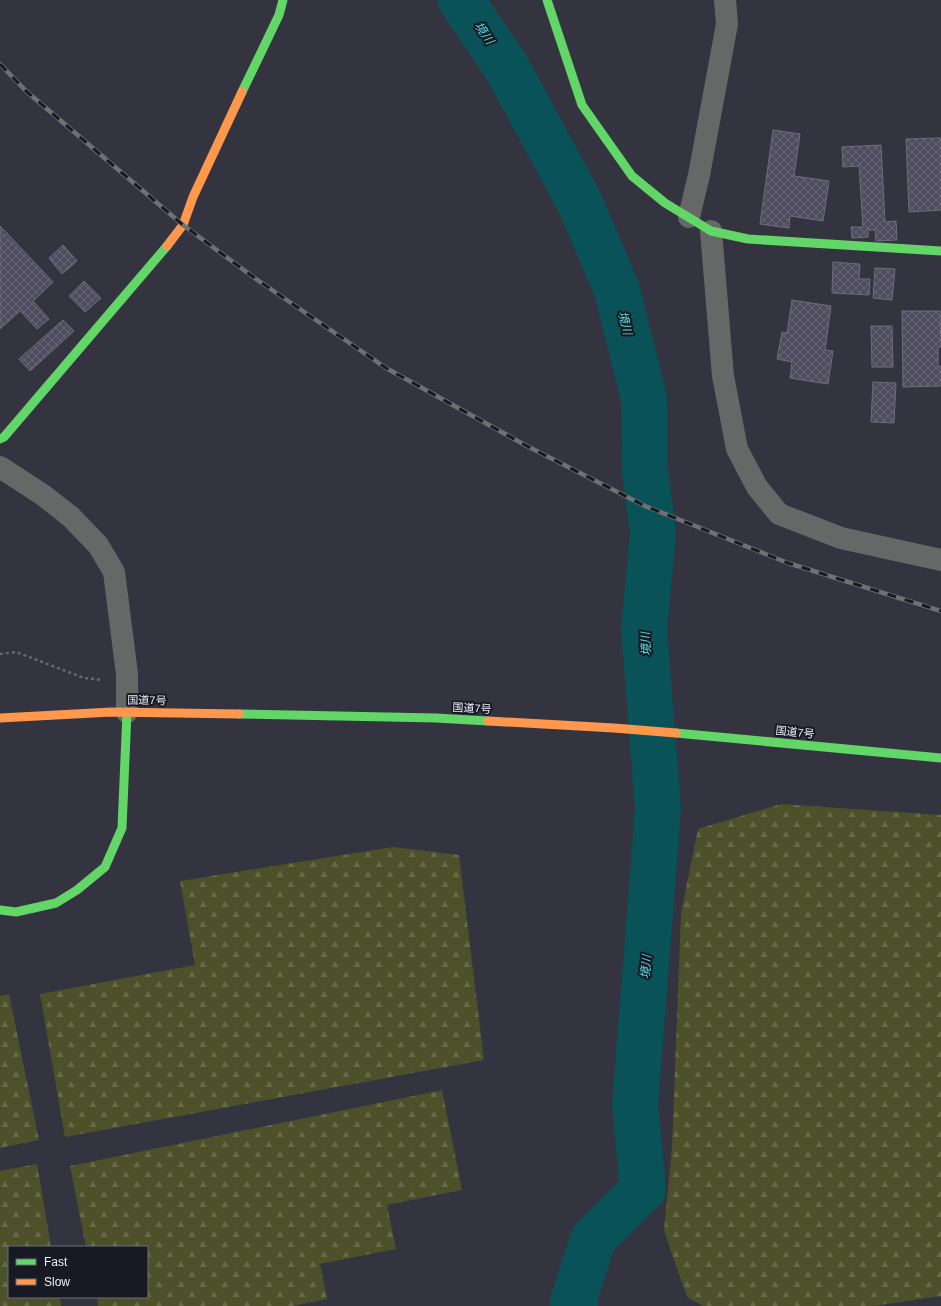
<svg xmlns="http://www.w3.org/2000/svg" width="941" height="1306" viewBox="0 0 941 1306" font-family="Helvetica,'Noto Sans JP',sans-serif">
<defs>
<pattern id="forest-firs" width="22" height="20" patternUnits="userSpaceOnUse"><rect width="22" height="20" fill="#4c5129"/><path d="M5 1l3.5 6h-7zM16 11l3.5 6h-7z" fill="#666a49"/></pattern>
<pattern id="building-cross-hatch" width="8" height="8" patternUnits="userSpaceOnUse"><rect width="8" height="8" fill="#4f4c5f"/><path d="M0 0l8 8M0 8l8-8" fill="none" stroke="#686677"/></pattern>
</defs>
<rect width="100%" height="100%" fill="#33343f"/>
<!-- forest -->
<path fill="url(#forest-firs)" d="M781,804L941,815V1296L874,1306H703L687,1297L664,1231L672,1148L681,913L698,829Z
M393,847L459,855L484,1060L65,1137L40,994L195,965L180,881Z
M9,994L39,1140L0,1148V996Z
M442,1090L462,1190L387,1205L396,1249L320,1264L327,1299L293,1306H98L97,1297H147V1247H86L70,1166Z
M37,1164L51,1247H9V1297H60L61,1306H0V1171Z"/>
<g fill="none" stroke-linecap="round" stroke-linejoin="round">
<!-- river -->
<path stroke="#095257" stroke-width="46" d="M461,0L507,68L580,203L617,290L644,398L645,471L653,533L644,629L658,809L635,1105L643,1189L593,1239L573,1302L575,1306"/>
</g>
<!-- building -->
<path fill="url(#building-cross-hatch)" stroke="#6e6e78" d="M773,130L800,134L794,176L829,181L823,221L790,216L789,228L760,224Z
M941,138V210L909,212L906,139Z
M881,145L885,222L896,221L897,240L876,241L875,230H868V237L852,238L851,227H863L859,166L843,167L842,147Z
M0,226L53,282L33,301L49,319L37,329L20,311L0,329Z
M63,245L77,261L62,274L49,258Z
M833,262L860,264L859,279H870L869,295L832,293Z
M875,268L895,269L892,300L873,298Z
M84,281L101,298L85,312L69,296Z
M792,300L831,306L825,350L833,351L828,384L790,378L792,362L777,359L782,332L787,333Z
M902,311H940L941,347H938V367L941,366V386L903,387Z
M63,320L74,331L30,371L19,359Z
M871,326H892L893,367H872Z
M873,382L896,383L894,423L871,422Z"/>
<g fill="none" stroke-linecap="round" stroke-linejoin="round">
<!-- path -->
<path stroke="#686a6b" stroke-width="2.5" stroke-dasharray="3 3" stroke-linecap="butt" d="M0,654L16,652L84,678L102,680"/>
<!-- street -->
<path stroke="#656867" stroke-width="22" d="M689,217L699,175L727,24L725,0
M711,231L723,376L737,449L757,487L779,514L841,538L941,560
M0,467L43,495L71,517L98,545L114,572L127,674V712"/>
<!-- fast -->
<path stroke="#63d668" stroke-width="9" d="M547,0L582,105L632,176L665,203L711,231L748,239L941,251
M242,92L279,15L283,0
M0,439L4,437L167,246
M239,714L436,718L488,721
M676,733L941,758
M0,910L16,912L56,903L77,890L105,867L122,828L127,712"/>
<!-- slow -->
<path stroke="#ff974d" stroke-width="9" d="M167,246L183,225L193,197L242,92
M0,718L112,712L239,714
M488,721L614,728L676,733"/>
<defs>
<path id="rail" d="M0,64L26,91L183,225L256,279L386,368L525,445L645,506L788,563L941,611"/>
</defs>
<!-- rail casing -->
<use href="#rail" stroke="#6e7073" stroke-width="4.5"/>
<!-- rail -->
<use href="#rail" stroke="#181a23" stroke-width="3" stroke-dasharray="9" stroke-linecap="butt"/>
</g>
<g text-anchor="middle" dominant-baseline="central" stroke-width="4" stroke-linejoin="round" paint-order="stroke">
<!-- street labels -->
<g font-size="11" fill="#eaedfa" stroke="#181a23">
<text transform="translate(147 700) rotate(1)">国道7号</text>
<text transform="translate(472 708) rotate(3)">国道7号</text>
<text transform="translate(795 732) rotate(6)">国道7号</text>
</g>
<!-- water labels -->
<g font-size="12" font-style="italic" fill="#58dce3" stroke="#181a23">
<text transform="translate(484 33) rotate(56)">境川</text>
<text transform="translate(625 323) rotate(76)">境川</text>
<text transform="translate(646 644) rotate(-94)">境川</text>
<text transform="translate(646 967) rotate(-85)">境川</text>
</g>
</g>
<!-- legend -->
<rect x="8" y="1246" width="140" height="52" fill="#181a23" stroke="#6c6e79"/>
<rect x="16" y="1259" width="20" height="6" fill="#63d668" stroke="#6c6e79"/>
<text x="44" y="1266" font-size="12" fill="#eaedfa">Fast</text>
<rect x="16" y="1279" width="20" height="6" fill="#ff974d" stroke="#6c6e79"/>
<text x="44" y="1286" font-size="12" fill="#eaedfa">Slow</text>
</svg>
